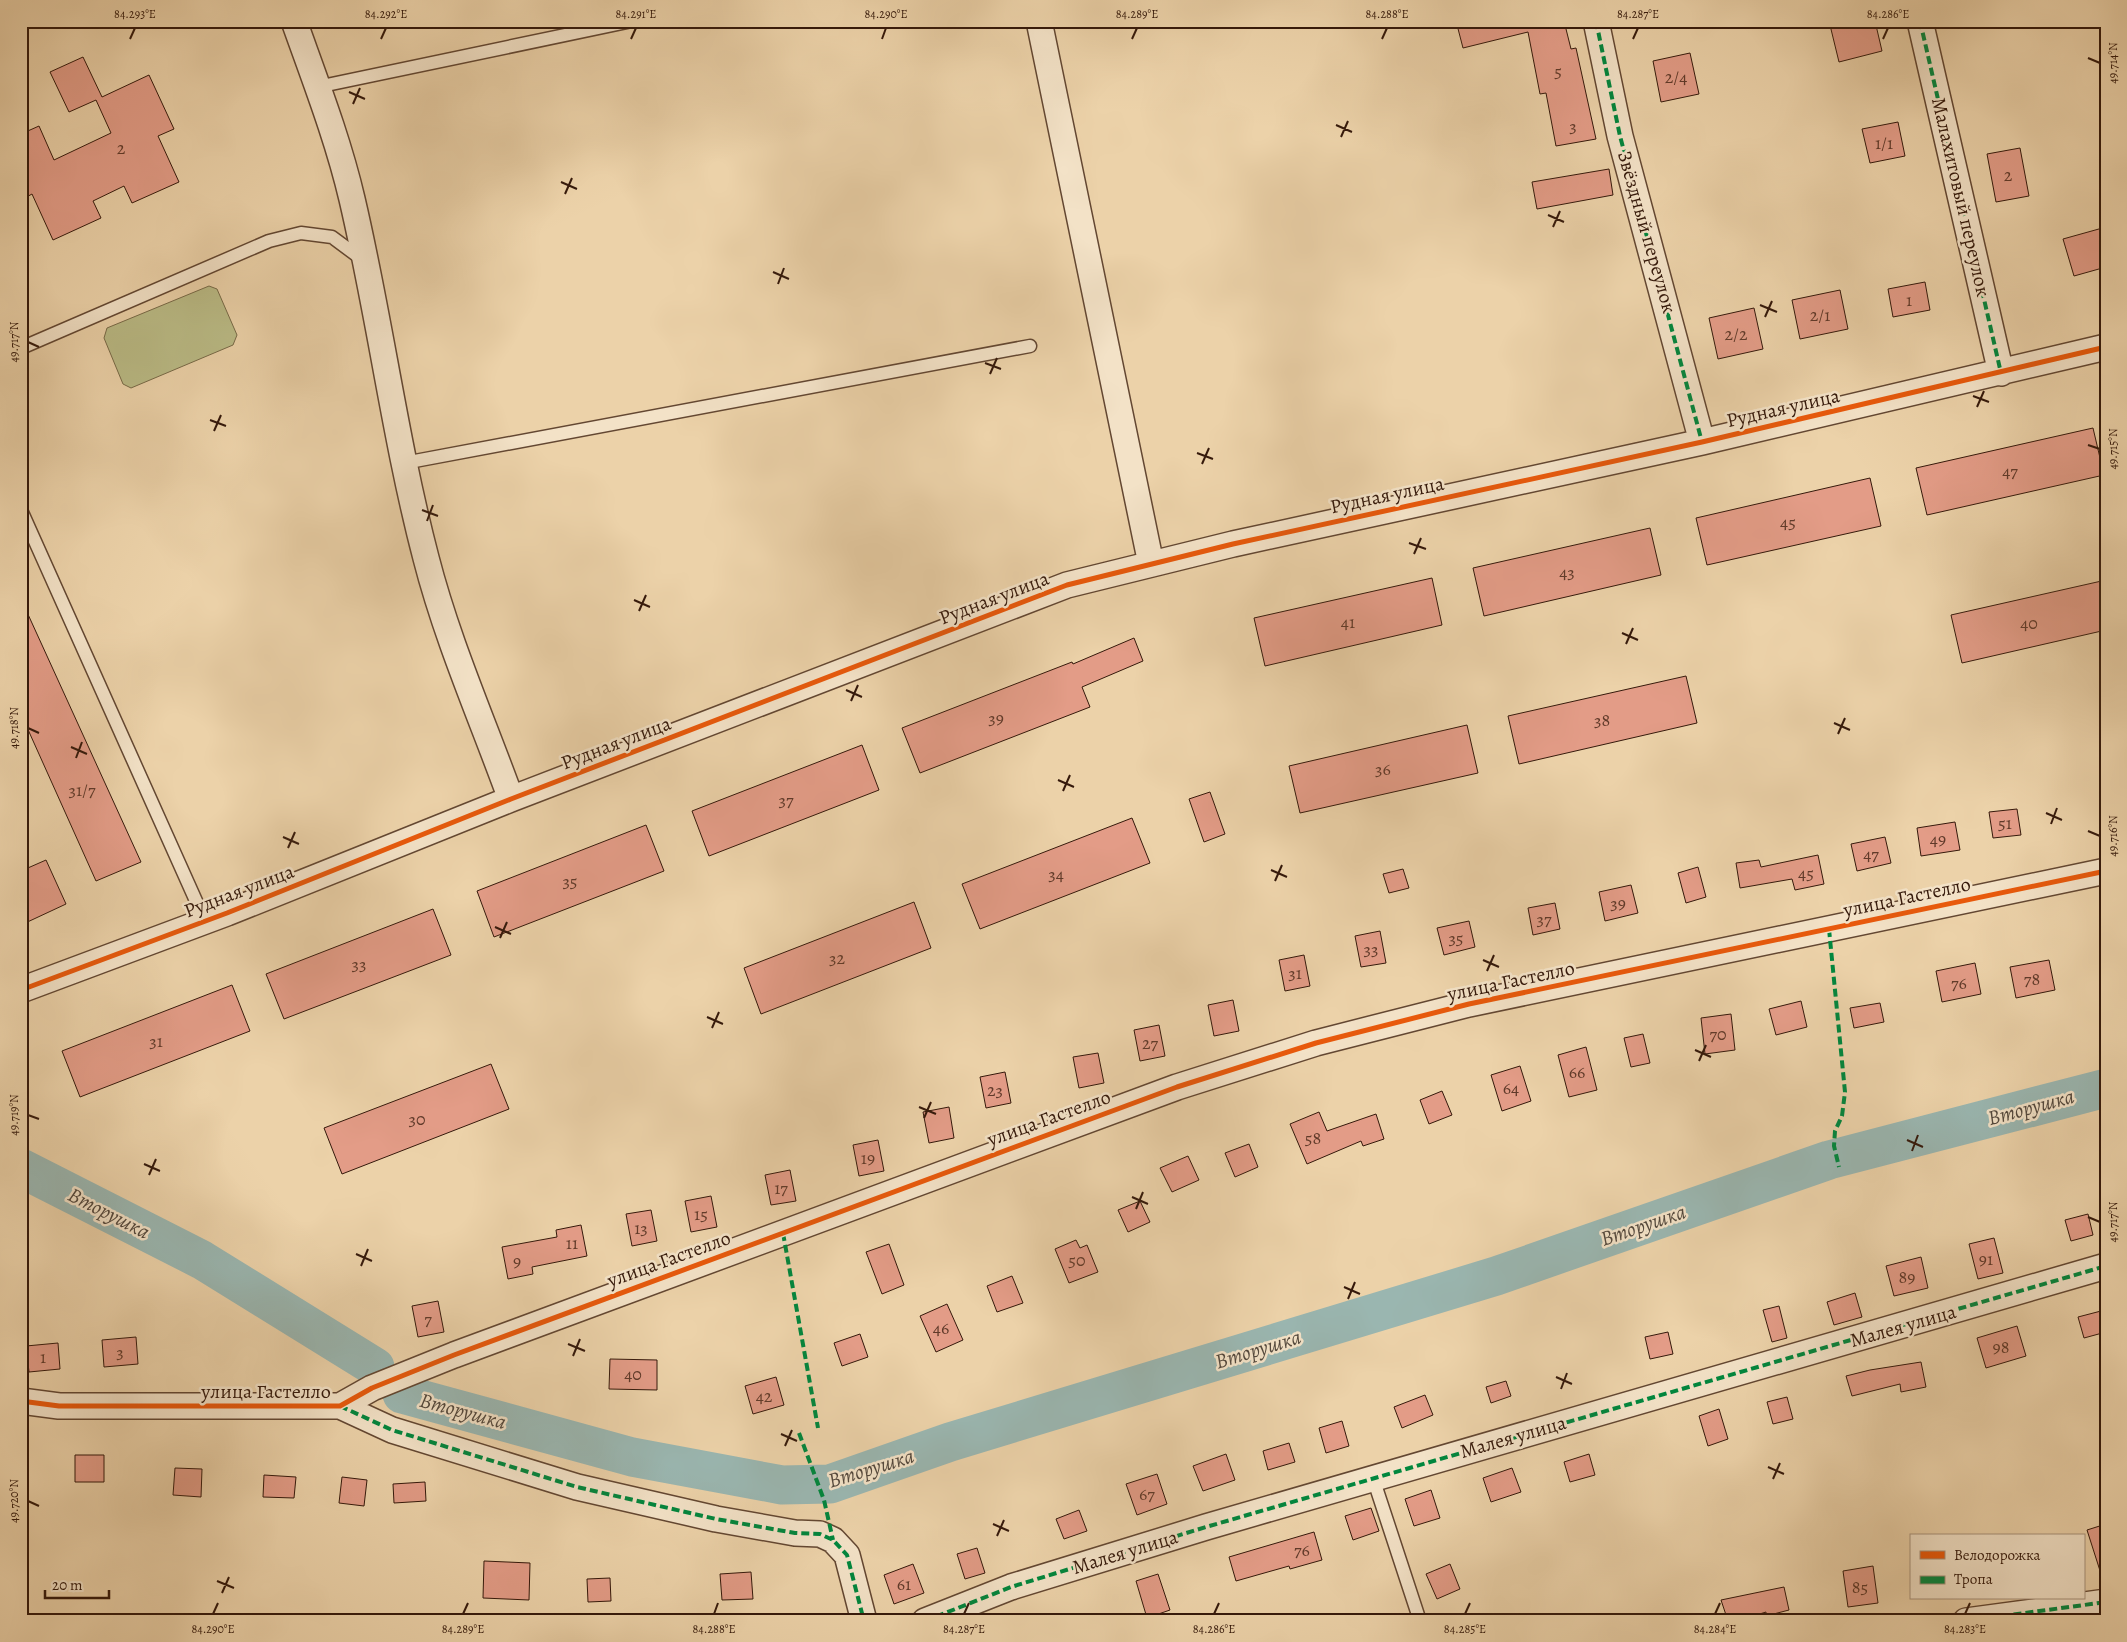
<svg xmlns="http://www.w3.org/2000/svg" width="2127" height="1642" viewBox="0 0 2127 1642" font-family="Alegreya,serif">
<rect width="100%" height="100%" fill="#ecd2a9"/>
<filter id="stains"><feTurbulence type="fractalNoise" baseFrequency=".004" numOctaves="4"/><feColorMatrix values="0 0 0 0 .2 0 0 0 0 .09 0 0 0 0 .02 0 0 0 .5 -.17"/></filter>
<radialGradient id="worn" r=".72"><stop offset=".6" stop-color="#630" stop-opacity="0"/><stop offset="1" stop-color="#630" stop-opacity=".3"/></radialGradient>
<!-- green -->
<path fill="#babb86" stroke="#786a48" d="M209,286L217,289L237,335L233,345L131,388L123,384L104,338L107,328Z"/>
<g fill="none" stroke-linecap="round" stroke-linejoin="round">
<!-- river -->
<path stroke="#9ab6b0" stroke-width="39" d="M21,1168L202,1260L375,1367
M402,1394L632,1457L782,1485L830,1484L950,1442L1496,1276L1829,1160L2106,1088"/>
</g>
<!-- building -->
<path fill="#e39c87" stroke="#35190b" d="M1456,21H1564L1571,49L1576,48L1596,139L1556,146L1546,93L1540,94L1528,32L1463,48Z
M1829,21H1875L1882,51L1839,62Z
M1690,53L1699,94L1661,102L1653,61Z
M83,57L102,97L149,75L174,129L158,136L179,182L132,203L124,186L93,201L101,218L53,240L32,194L21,200V134L39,126L54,160L111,133L96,100L69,112L50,72Z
M1898,122L1905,156L1870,163L1862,129Z
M2020,148L2029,196L1996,202L1987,154Z
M1609,169L1613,195L1537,209L1532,182Z
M2106,227V267L2074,276L2063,239Z
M1925,282L1930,310L1893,317L1888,289Z
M1840,290L1848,329L1800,339L1792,300Z
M1754,308L1763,349L1718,359L1709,318Z
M2093,428L2104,475L1927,515L1916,468Z
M1870,478L1881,526L1707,565L1696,518Z
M1650,528L1661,575L1484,616L1473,568Z
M1432,578L1442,625L1265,666L1254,618Z
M2106,580V630L1962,663L1951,615Z
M21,599L141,862L96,881L21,714Z
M1134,638L1143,661L1082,687L1090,707L920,773L902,728L1072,662L1073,664Z
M1686,676L1697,723L1519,764L1508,716Z
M1467,725L1478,773L1300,813L1289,766Z
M862,745L879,790L709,856L692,811Z
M1210,792L1225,834L1204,842L1189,799Z
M2017,809L2021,835L1993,838L1989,812Z
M1132,818L1150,863L980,929L962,884Z
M1955,822L1960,850L1921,856L1917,828Z
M646,825L664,871L494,937L477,891Z
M1885,837L1891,863L1857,871L1851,844Z
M1818,855L1824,884L1795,890L1792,879L1740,888L1736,863L1759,860L1761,867Z
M46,860L66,904L21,925V871Z
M1698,867L1706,897L1686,903L1678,873Z
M1403,869L1409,888L1389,893L1383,874Z
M1631,885L1638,913L1605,921L1599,892Z
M914,902L931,948L761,1014L744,968Z
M1555,903L1560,929L1533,935L1528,908Z
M433,909L451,955L284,1019L266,974Z
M1469,921L1475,947L1444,955L1437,928Z
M1380,931L1386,963L1361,967L1355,936Z
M1304,955L1310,986L1285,991L1279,960Z
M2049,960L2055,990L2016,998L2010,967Z
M1975,963L1981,994L1942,1002L1936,971Z
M232,985L250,1031L80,1097L62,1051Z
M1233,1000L1239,1031L1214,1036L1208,1005Z
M1801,1001L1807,1027L1776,1035L1769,1009Z
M1880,1003L1884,1022L1854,1028L1850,1008Z
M1731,1014L1735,1050L1705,1054L1701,1018Z
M1159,1025L1165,1056L1140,1061L1134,1030Z
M1643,1034L1650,1063L1631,1067L1624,1038Z
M1586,1047L1597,1090L1569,1097L1558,1055Z
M1098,1053L1104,1083L1079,1088L1073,1057Z
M491,1064L509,1109L342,1174L324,1128Z
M1520,1066L1531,1101L1502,1111L1491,1075Z
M1005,1072L1011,1103L986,1108L980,1077Z
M1442,1091L1452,1115L1429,1124L1420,1100Z
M949,1107L954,1138L929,1143L923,1112Z
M1319,1112L1327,1131L1376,1114L1384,1139L1363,1146L1361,1141L1307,1164L1290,1124Z
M878,1140L884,1171L859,1176L853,1145Z
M1249,1144L1258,1167L1235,1177L1225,1153Z
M1188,1156L1199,1180L1172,1192L1160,1168Z
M790,1170L796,1201L771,1205L765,1175Z
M711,1196L717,1227L691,1232L685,1201Z
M1140,1201L1150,1222L1128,1232L1118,1210Z
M651,1210L657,1241L632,1246L626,1214Z
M2088,1214L2093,1235L2071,1241L2065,1220Z
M581,1225L587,1256L532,1267L533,1274L508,1279L502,1247L557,1237L556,1230Z
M1994,1238L2003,1273L1978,1279L1969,1244Z
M1076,1240L1080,1248L1087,1245L1098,1272L1069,1283L1055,1249Z
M889,1244L904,1285L882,1294L866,1252Z
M1921,1257L1928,1288L1894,1296L1886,1266Z
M1012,1276L1023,1303L997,1312L987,1286Z
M1855,1293L1862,1317L1834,1325L1827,1302Z
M438,1301L444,1332L418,1337L412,1306Z
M947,1304L963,1340L936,1352L920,1316Z
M1779,1306L1787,1338L1772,1342L1763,1310Z
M2101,1311L2106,1332L2084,1338L2078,1317Z
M2017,1326L2026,1356L1986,1368L1977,1338Z
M1668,1332L1673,1354L1650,1359L1645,1337Z
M860,1334L868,1357L842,1366L834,1343Z
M136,1337L138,1364L104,1367L102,1340Z
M58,1343L60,1369L29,1372L26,1346Z
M610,1359L657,1360V1390L609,1389Z
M1921,1362L1926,1387L1901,1392L1900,1384L1852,1396L1846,1376L1870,1370Z
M776,1377L784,1405L753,1414L745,1386Z
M1506,1381L1511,1396L1491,1403L1486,1387Z
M1425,1395L1433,1415L1402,1428L1394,1407Z
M1787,1397L1793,1419L1773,1424L1767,1402Z
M1719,1409L1728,1439L1708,1446L1699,1416Z
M1342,1421L1349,1446L1326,1453L1319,1428Z
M1289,1443L1295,1462L1268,1470L1263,1451Z
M1226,1454L1235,1480L1203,1491L1193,1466Z
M1589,1454L1595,1475L1570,1482L1564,1462Z
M75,1455H104V1482H75Z
M175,1468L202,1469L201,1497L173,1495Z
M1512,1468L1521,1492L1491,1502L1483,1478Z
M1157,1474L1167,1504L1137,1515L1126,1484Z
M264,1475L296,1477L294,1498L263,1497Z
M342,1477L367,1480L364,1506L339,1503Z
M425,1482L426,1501L394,1503L393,1484Z
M1431,1490L1440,1518L1414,1526L1405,1499Z
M1371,1508L1379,1531L1353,1540L1345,1516Z
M1079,1510L1087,1531L1064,1539L1056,1519Z
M2106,1524V1576L2102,1577L2087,1530Z
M1314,1532L1322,1560L1290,1569L1289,1566L1236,1581L1229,1557Z
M977,1548L985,1573L965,1579L957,1554Z
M484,1561L530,1563L529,1600L483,1598Z
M913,1564L924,1593L894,1604L884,1575Z
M1450,1564L1460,1589L1437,1599L1426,1574Z
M1873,1566L1878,1603L1848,1607L1843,1571Z
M751,1572L753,1599L722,1600L720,1574Z
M1158,1574L1170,1610L1147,1618L1136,1581Z
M610,1578L611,1601L588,1602L587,1579Z
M1784,1587L1789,1610L1766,1616V1612L1737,1621H1728L1721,1600Z"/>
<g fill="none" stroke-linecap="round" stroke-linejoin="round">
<defs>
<path id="lane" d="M317,87L632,21
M21,348L269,241L301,233L332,237L363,260
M404,463L1030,346
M21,510L205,921
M1373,1478L1420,1621"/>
<path id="street" d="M294,21C315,80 338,139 352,199C380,318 395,440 426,558C447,640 482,719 511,799
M1039,21L1151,564
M1596,21L1620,136L1702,442
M1920,21L2001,373
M21,990L227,913L511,799L1067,585L1233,544L1702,442L2106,347
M21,1401L59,1406H340L372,1388L454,1355L1177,1087L1316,1043L1469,1004L2106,871
M340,1406L392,1430L577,1487L716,1519L795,1533L820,1534L833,1540L847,1555L864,1621
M925,1621L1011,1587L1206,1527L2106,1266
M1966,1621L2106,1602"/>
</defs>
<!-- lane casing -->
<use href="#lane" stroke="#634732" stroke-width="15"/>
<!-- street casing -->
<use href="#street" stroke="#634732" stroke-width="28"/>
<!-- lane -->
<use href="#lane" stroke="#f3e2c7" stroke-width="12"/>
<!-- street -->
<use href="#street" stroke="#f3e2c7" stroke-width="25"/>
<!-- quiet -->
<path stroke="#00873e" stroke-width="4" stroke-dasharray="8 4" stroke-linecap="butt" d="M1596,21L1620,136L1702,442
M1920,21L2001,373
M1829,929L1845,1092L1842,1116L1835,1131L1834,1146L1839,1167
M783,1233L818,1428
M340,1406L392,1430L577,1487L716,1519L795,1533L820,1534L833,1540L847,1555L864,1621
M799,1433L824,1500L833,1540
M925,1621L1011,1587L1206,1527L2106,1266
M1966,1621L2106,1602"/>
<defs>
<path id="cycleway" d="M21,990L227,913L511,799L1067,585L1233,544L1702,442L2106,347
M21,1401L59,1406H340L372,1388L454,1355L1177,1087L1316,1043L1469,1004L2106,871"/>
</defs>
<!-- cycleway casing -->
<use href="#cycleway" stroke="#f3e2c7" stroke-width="8"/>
<!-- cycleway -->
<use href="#cycleway" stroke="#e8590c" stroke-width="5"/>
</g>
<!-- ticks -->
<path fill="none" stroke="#35190b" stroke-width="2" d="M130,39L135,28M381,39L386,28M631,39L636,28M882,39L886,28M1132,39L1137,28M1382,39L1387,28M1633,39L1638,28M1883,39L1888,28M2088,58L2100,63M349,92L365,99M353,104L360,88M1336,125L1352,132M1341,137L1348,121M561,182L577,189M565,194L572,178M1548,215L1564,222M1553,227L1560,211M773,272L789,279M778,284L784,268M1760,305L1777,312M1765,317L1772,301M28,342L39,347M985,363L1001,369M990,374L997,358M1973,396L1989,402M1977,407L1984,391M210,420L226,426M214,431L221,415M2088,445L2100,449M1197,453L1213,459M1202,464L1209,448M422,510L438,516M427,521L433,505M1409,543L1426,549M1414,554L1421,538M634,600L650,607M639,611L646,595M1622,633L1638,640M1626,644L1633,628M846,690L862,697M851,701L858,685M1834,723L1850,730M28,728L39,733M1838,734L1845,718M71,747L87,754M76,758L82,742M1058,780L1074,787M1063,791L1070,775M2046,813L2062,820M2051,824L2057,808M2088,831L2100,836M283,837L299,844M288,848L295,832M1271,870L1287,877M1275,881L1282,865M495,927L511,934M500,938L507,922M1483,960L1499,967M1487,971L1494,955M707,1017L723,1024M712,1028L719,1012M1695,1050L1711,1057M1699,1061L1706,1045M919,1107L936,1114M28,1115L39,1119M924,1118L931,1102M1907,1140L1923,1147M1912,1151L1918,1135M144,1164L160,1171M149,1175L156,1159M1132,1197L1148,1204M1136,1209L1143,1192M2088,1217L2100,1222M356,1254L372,1261M361,1266L368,1249M1344,1287L1360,1294M1348,1299L1355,1282M568,1344L585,1351M573,1356L580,1339M1556,1377L1572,1384M1561,1389L1567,1373M781,1434L797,1441M785,1446L792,1430M1768,1467L1784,1474M1773,1479L1780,1463M28,1501L39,1506M993,1524L1009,1531M997,1536L1004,1520M217,1581L234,1588M222,1593L229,1577M213,1614L218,1603M463,1614L468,1603M714,1614L718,1603M964,1614L969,1603M1214,1614L1219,1603M1465,1614L1470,1603M1715,1614L1720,1603M1965,1614L1970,1603"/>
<g text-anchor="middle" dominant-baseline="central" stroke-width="5" stroke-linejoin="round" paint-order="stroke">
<!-- number labels -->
<g font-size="18" fill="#603a2a">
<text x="1558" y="71">5</text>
<text x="1676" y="77">2/4</text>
<text x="1573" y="126">3</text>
<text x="1884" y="143">1/1</text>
<text x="121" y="148">2</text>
<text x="2008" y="175">2</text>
<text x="1909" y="300">1</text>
<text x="1820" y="315">2/1</text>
<text x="1736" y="334">2/2</text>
<text x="2010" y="471">47</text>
<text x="1788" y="522">45</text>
<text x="1567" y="572">43</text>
<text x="1348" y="622">41</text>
<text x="2029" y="623">40</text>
<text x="996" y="718">39</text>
<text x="1602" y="720">38</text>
<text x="1383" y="769">36</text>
<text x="82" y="790">31/7</text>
<text x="786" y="800">37</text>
<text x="2005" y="823">51</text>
<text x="1938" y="839">49</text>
<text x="1871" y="854">47</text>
<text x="1806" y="873">45</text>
<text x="1056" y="874">34</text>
<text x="570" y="881">35</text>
<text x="1618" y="903">39</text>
<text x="1544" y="919">37</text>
<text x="1456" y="938">35</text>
<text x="1371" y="949">33</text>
<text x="837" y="958">32</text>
<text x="359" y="964">33</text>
<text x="1295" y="973">31</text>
<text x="2032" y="979">78</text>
<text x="1959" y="983">76</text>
<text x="1718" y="1034">70</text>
<text x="156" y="1041">31</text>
<text x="1150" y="1043">27</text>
<text x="1577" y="1072">66</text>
<text x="1511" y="1088">64</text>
<text x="995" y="1090">23</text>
<text x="417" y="1119">30</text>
<text x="1313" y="1138">58</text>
<text x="868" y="1158">19</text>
<text x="781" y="1188">17</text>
<text x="701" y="1214">15</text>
<text x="641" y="1228">13</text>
<text x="572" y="1243">11</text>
<text x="1986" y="1259">91</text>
<text x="1077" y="1260">50</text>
<text x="517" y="1261">9</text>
<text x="1907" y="1277">89</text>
<text x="428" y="1319">7</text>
<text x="941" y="1328">46</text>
<text x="2001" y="1347">98</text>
<text x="120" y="1352">3</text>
<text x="43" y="1357">1</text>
<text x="633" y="1374">40</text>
<text x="764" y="1396">42</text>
<text x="1147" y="1494">67</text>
<text x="1302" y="1550">76</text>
<text x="904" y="1584">61</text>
<text x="1860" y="1587">85</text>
</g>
<!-- street labels -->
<g font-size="20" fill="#35190b" stroke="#f3e2c7">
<text transform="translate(1961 197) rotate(77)">Малахитовый переулок</text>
<text transform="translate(1647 232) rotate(74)">Звёздный переулок</text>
<text transform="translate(1783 408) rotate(-13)">Рудная улица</text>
<text transform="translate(1387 495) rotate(-12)">Рудная улица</text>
<text transform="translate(994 598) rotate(-21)">Рудная улица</text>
<text transform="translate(616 743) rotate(-21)">Рудная улица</text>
<text transform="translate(239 891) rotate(-21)">Рудная улица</text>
<text transform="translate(1907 897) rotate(-12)">улица Гастелло</text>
<text transform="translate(1511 981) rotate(-12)">улица Гастелло</text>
<text transform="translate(1049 1118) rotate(-20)">улица Гастелло</text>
<text transform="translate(669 1259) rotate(-20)">улица Гастелло</text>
<text transform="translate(1903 1326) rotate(-16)">Малея улица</text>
<text x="266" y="1391">улица Гастелло</text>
<text transform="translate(1513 1437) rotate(-16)">Малея улица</text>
<text transform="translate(1125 1552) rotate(-17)">Малея улица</text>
</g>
<!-- water labels -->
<g font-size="21" font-style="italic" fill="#53483d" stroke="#f3e2c7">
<text transform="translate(2031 1107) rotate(-15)">Вторушка</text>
<text transform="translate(109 1213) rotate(27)">Вторушка</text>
<text transform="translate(1643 1225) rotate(-19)">Вторушка</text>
<text transform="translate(1258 1349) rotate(-17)">Вторушка</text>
<text transform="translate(463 1411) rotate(15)">Вторушка</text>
<text transform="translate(871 1468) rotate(-17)">Вторушка</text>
</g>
</g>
<!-- margin -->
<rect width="2127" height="1642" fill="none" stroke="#ecd2a9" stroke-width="55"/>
<!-- legend -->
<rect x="1910" y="1534" width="175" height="65" fill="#f3e2c7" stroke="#a7927c"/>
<rect x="1920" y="1551" width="25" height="8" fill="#e8590c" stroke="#a7927c"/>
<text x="1954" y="1560" font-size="15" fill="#35190b">Велодорожка</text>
<rect x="1920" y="1576" width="25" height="8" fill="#00873e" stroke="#a7927c"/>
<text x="1954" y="1584" font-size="15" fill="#35190b">Тропа</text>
<!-- scale -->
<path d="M45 1590v8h64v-8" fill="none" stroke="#35190b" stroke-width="2.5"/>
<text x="52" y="1590" font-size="15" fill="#35190b" stroke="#f3e2c7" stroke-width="4" paint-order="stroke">20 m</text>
<rect x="28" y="28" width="2072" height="1586" fill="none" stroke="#35190b" stroke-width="2"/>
<g font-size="12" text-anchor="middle" fill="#35190b">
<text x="135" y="18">84.293°E</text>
<text x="386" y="18">84.292°E</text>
<text x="636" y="18">84.291°E</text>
<text x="886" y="18">84.290°E</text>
<text x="1137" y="18">84.289°E</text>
<text x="1387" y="18">84.288°E</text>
<text x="1638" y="18">84.287°E</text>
<text x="1888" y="18">84.286°E</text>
<text transform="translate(2113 63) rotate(-90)" y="4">49.714°N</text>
<text transform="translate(14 342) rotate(-90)" y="4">49.717°N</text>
<text transform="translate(2113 449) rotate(-90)" y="4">49.715°N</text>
<text transform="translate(14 728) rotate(-90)" y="4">49.718°N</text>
<text transform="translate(2113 836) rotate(-90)" y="4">49.716°N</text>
<text transform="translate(14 1115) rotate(-90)" y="4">49.719°N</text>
<text transform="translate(2113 1222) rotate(-90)" y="4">49.717°N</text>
<text transform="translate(14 1501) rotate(-90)" y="4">49.720°N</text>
<text x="213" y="1633">84.290°E</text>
<text x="463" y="1633">84.289°E</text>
<text x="714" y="1633">84.288°E</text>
<text x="964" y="1633">84.287°E</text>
<text x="1214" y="1633">84.286°E</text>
<text x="1465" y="1633">84.285°E</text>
<text x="1715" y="1633">84.284°E</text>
<text x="1965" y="1633">84.283°E</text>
</g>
<rect width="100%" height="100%" filter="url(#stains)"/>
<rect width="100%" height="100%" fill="url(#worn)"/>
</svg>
